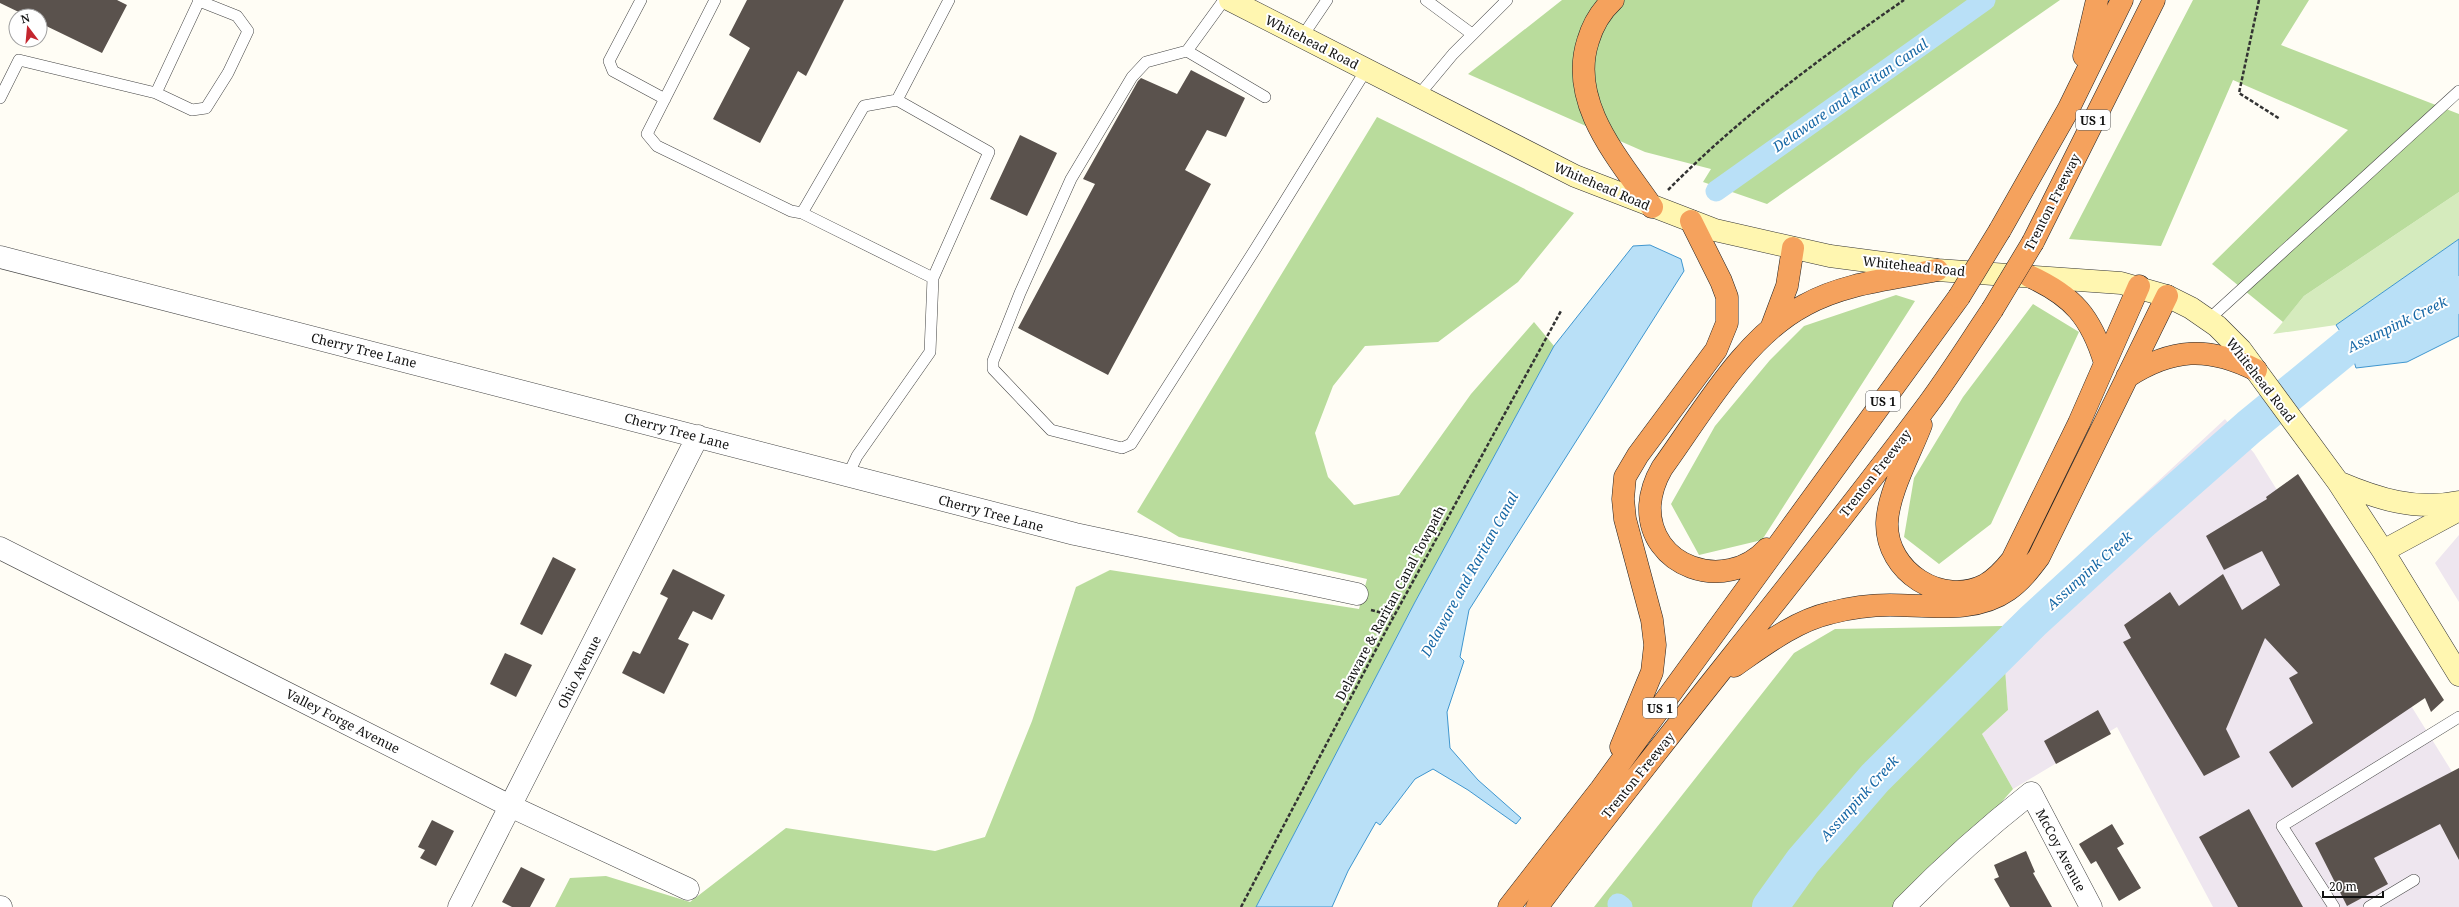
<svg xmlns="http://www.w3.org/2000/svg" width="2459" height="907" viewBox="0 0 2459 907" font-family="'Noto Serif',serif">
<rect width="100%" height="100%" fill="#fffdf5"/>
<!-- industrial -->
<path fill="#eee6ef" d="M2225,419L2254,453L2459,783V907H2213L2117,727L2013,789L1982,734L2008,710L2002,626Z
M2459,535V602L2435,563Z"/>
<!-- green -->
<path fill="#d5ebbd" d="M2459,192V239L2336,325L2273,334L2304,296Z"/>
<!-- forest -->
<path fill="#b9dc9c" d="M1562,0H2060L1767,204L1703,182L1711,169L1645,152L1468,74Z
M2193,0H2309L2281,45L2459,114V192L2304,296L2283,322L2212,264L2348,130L2233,80L2161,246L2069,239Z
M1377,117L1574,213L1518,282L1438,342L1365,346L1333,386L1315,433L1328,477L1354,505L1399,495L1471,394L1534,322L1554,346L1415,602L1256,907H555L570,878L606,876L690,902L786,828L935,851L985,837L1032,721L1076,587L1110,570L1359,609L1367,579L1179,537L1137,512Z
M1896,295L1915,301L1762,540L1699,555L1671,504L1715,426L1770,360L1804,326Z
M2033,304L2079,332L1991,524L1939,564L1904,537L1914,478L1963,397Z
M2002,626L2008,710L1982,734L2013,789L1910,907H1594L1794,653L1835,629Z"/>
<!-- water -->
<path fill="#b9e0f7" stroke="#3f96cf" d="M2459,239V336L2407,362L2356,368L2349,345L2336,325Z
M1650,245L1681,259L1684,271L1469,610L1460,657L1464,661L1447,712L1450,748L1478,780L1521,818L1516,824L1468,790L1433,769L1415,779L1380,825L1376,822L1348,871L1332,907H1256L1415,602L1554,346L1633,246Z"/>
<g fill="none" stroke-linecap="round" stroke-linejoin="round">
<!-- canal -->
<path stroke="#b9e0f7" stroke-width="21" d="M1716,191L1985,0
M1618,904L1622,907"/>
<!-- river -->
<path stroke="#b9e0f7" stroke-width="36" d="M1770,907L1803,861L1875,778L2033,621L2140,523L2249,427L2349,345L2459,294"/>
</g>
<!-- building -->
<path fill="#5a524d" d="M0,0H117L127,5L102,53L40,23V16H27L0,3Z
M747,0H844L806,76L798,71L760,143L713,119L750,48L729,35Z
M1191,70L1245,98L1226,137L1207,130L1185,170L1211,184L1108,375L1018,328L1095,184L1083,179L1138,81L1141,78L1177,94Z
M1020,135L1057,153L1027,216L990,199Z
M2298,474L2444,700L2431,712L2425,698L2292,788L2269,752L2313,723L2289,678L2298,673L2265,638L2226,729L2240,757L2204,776L2123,642L2131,638L2124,625L2170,592L2179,606L2223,574L2242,610L2280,585L2262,551L2224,570L2206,536L2267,499L2266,497Z
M553,557L576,569L542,635L520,624Z
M673,569L725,595L712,620L693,611L678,639L689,644L664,694L622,673L633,651L640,654L668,598L660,594Z
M505,653L532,665L516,697L490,684Z
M2098,710L2111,734L2056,764L2044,741Z
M2459,768V860L2440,824L2374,858L2388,884L2347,906L2315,843Z
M2249,809L2303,907H2238L2199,837Z
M432,820L454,831L436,866L420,858L425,850L418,847Z
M2112,824L2124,844L2117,848L2141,888L2119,901L2096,861L2091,864L2079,844Z
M2026,851L2035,872L2033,873L2052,907H2010L1994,879L1999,877L1994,865Z
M521,867L545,879L530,907H512L502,902Z"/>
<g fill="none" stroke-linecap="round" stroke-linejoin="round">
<defs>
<path id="lane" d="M641,0L609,61L613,71L665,99
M715,0L647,134L657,146L791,211L802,213L864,106L897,100L949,0
M1224,0L1187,51L1146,62L1132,77L1071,179L1020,293L993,361V369L1051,430L1122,448L1131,444L1256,248L1366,70
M1426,0L1472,34
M1302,37L1327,0
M1187,51L1265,97
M156,93L192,110L206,108L228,73L248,31L237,16L199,1
M1418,96L1453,54L1507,0
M0,98L19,60L156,93L199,1L198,0
M802,213L933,278
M2208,320L2459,91
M848,475L857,456L930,352L933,278L989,152L897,100
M2334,907L2282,826L2459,717
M2369,907L2414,880"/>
<path id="street" d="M0,257L1075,534L1357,594
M0,548L510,806L688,889
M0,907H1
M459,907L698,436
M1904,907C1944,866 1985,829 2031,793L2091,907"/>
<path id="secondary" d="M1230,0L1575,176L1715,230L1830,256L1937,270L2121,283L2167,296L2191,308L2217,326L2241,350L2338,482L2383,551L2459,675
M2338,482C2378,499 2416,511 2459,502
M2383,551L2459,510"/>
<path id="highway" d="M1613,0C1600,12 1593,24 1588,41C1568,103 1619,159 1652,207
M2084,56L2097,0
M2000,230L2068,110L2122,0
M2033,242L2154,0
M2029,276C2073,296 2091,317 2105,363
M1772,326L1787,286L1793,248
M2127,377C2172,348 2208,346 2256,370
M1921,425C1910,454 1888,493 1887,523C1886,572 1942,607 1985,585C1996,579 2004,570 2012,560L2079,423L2139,286
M1767,549C1725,594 1647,567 1650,505C1651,491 1655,480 1662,468C1702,413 1744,337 1805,305C1844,283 1893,279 1937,270
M1734,666C1763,646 1795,621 1830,613C1849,608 1870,605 1890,605C1929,605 1974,614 2008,590C2021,581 2030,569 2039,557L2167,296
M1621,747L1652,672L1655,645L1652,620L1625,519L1623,499L1625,477L1638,455L1716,350L1727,323V297L1721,281L1691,221
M1509,907L1601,789L1959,297
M1537,907C1664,737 1802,574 1929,403C1951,373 1971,341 1992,310"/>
</defs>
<!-- lane casing -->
<use href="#lane" stroke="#444" stroke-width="12"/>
<!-- street casing -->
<use href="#street" stroke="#444" stroke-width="23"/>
<!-- secondary casing -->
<use href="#secondary" stroke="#333" stroke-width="23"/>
<!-- highway casing -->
<use href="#highway" stroke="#222" stroke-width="23"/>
<!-- path -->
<path stroke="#333" stroke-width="2.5" stroke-dasharray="4 2" stroke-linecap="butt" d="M2259,0L2239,93L2280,119
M1668,190C1741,116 1819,59 1904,0
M1371,610L1394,616
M1241,907L1382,638L1561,311"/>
<!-- lane -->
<use href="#lane" stroke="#fff" stroke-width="11"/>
<!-- street -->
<use href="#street" stroke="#fff" stroke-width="22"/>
<!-- secondary -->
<use href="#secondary" stroke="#fff6b0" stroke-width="22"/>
<!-- highway -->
<use href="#highway" stroke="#f5a25d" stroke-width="22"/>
<defs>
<path id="highway-bridge" d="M1959,297L2000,230
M1992,310L2033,242"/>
</defs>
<!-- highway-bridge casing -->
<use href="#highway-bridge" stroke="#222" stroke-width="23" stroke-linecap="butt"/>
<!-- highway-bridge -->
<use href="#highway-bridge" stroke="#f5a25d" stroke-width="22"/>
</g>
<g text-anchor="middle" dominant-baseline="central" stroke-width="4" stroke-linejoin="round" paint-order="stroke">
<!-- shield labels -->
<g fill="#fff" stroke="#585858" stroke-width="1">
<rect x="2076" y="110" width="34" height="20" rx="3"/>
<rect x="1866" y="391" width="34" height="20" rx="3"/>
<rect x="1643" y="698" width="34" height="20" rx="3"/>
</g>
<g font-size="12" font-weight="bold" fill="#111">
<text x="2093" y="120">US 1</text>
<text x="1883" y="401">US 1</text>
<text x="1660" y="708">US 1</text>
</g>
<!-- street labels -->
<g font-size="13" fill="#111" stroke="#fff">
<text transform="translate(1312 42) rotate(27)">Whitehead Road</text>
<text transform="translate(1602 186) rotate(23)">Whitehead Road</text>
<text transform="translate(2052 202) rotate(-63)">Trenton Freeway</text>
<text transform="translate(1914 266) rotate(6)">Whitehead Road</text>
<text transform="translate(364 350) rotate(14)">Cherry Tree Lane</text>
<text transform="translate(2261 380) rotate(52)">Whitehead Road</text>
<text transform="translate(677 431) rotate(15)">Cherry Tree Lane</text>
<text transform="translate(1875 473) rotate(-52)">Trenton Freeway</text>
<text transform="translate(991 513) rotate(15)">Cherry Tree Lane</text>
<text transform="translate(1390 603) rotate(-62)">Delaware &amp; Raritan Canal Towpath</text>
<text transform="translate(579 672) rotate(-63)">Ohio Avenue</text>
<text transform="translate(343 721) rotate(27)">Valley Forge Avenue</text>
<text transform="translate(1638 775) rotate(-51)">Trenton Freeway</text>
<text transform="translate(2061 850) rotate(62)">McCoy Avenue</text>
</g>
<!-- water labels -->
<g font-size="14" font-style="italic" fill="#1768a6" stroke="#fff">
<text transform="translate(1850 95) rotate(-35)">Delaware and Raritan Canal</text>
<text transform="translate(2397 324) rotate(-26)">Assunpink Creek</text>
<text transform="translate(2089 570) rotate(-42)">Assunpink Creek</text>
<text transform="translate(1469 574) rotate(-61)">Delaware and Raritan Canal</text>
<text transform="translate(1859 798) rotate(-48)">Assunpink Creek</text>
</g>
</g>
<!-- north arrow -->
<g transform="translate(28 28) rotate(344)"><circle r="19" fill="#ffffff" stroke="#a0a0a0"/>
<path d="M0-3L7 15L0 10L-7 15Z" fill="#c4262e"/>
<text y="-6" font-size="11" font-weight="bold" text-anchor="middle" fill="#111111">N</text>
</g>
<!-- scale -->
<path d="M2323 891v6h60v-6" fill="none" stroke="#111111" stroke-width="2"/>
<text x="2329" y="891" font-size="12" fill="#111111" stroke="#ffffff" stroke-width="3" paint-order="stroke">20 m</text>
</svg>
